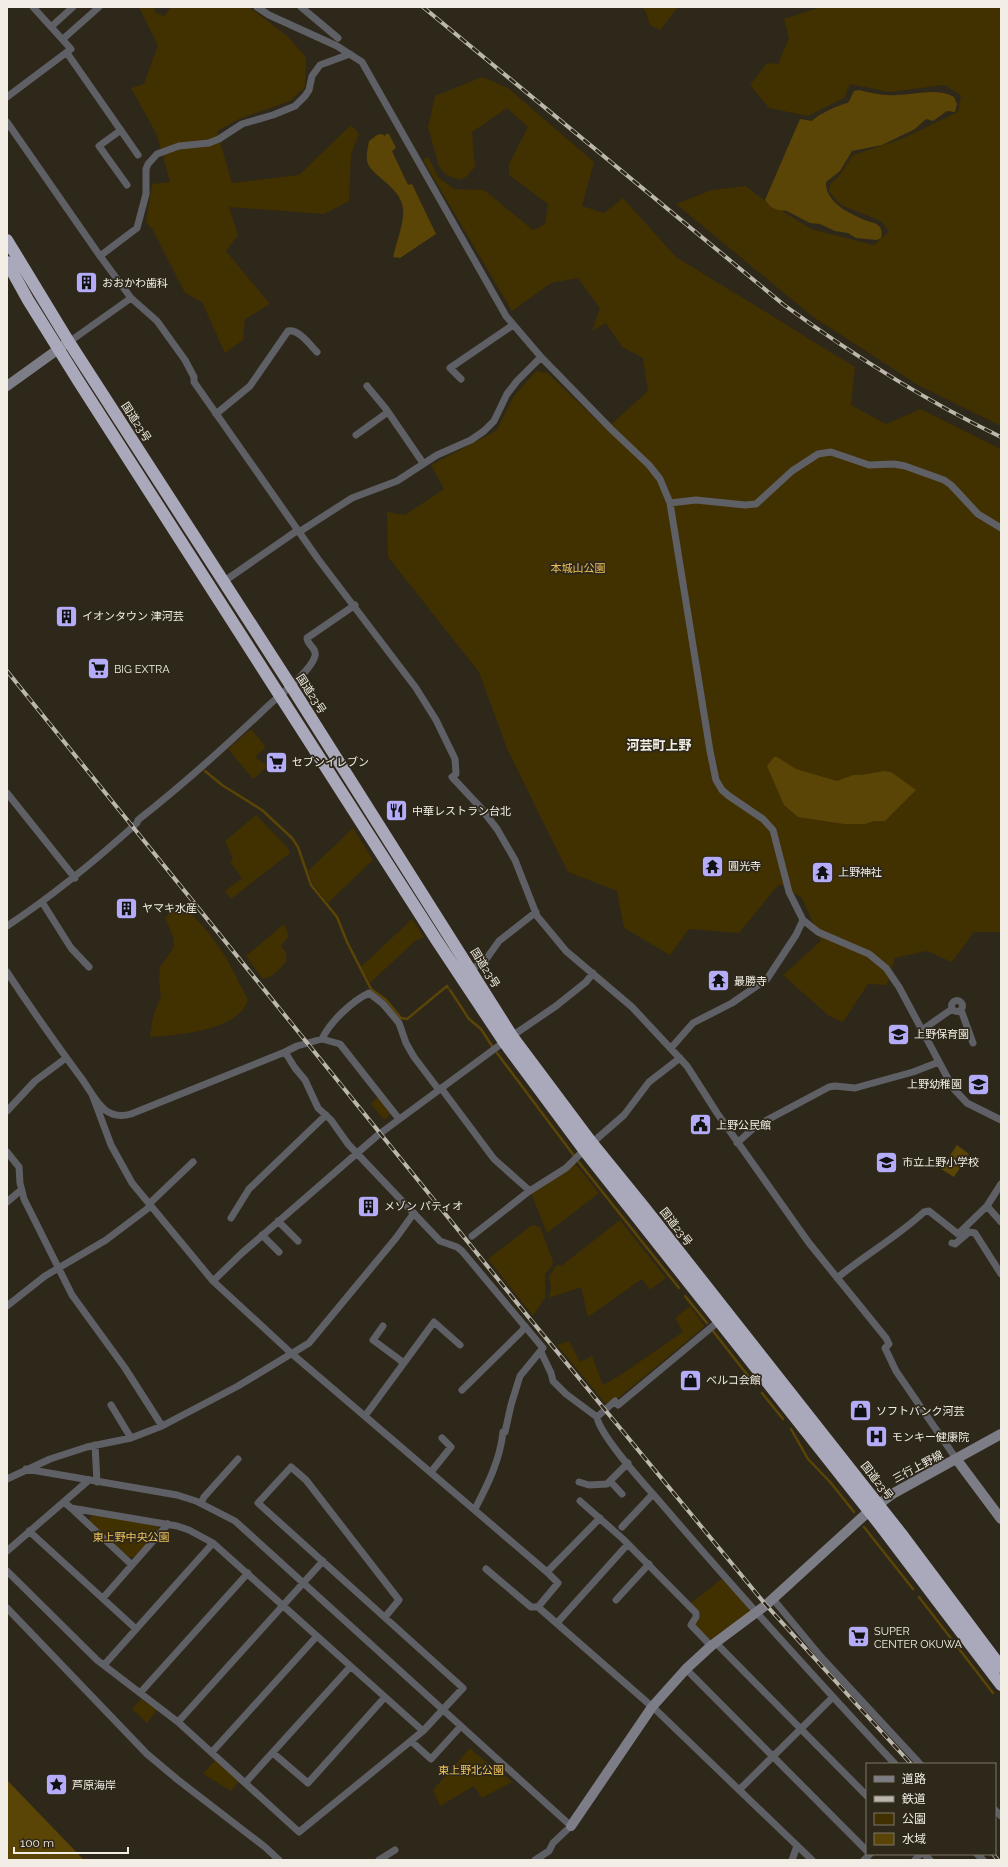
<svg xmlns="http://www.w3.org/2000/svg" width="1008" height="1867" viewBox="0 0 1008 1867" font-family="Raleway,'Noto Sans JP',sans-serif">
<rect width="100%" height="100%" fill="#2e281a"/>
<!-- green -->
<path fill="#413000" d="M139,7H154L156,13L164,16L171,7H249L286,35L306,57L305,87L290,101L239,119L217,131L232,183L299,175L351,125L359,134L351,154L349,201L324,214L229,207L238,235L226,251L270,304L245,319L243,340L225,353L202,302L185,293L153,230L146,222L152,184L170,182L157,135L131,88L144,84L158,45Z
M642,7H678L660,30L650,25L646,12Z
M821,7H1001V426L918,385L812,316L676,204L712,190L746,186L757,195L811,229L874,245L889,231L881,221L841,205L829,192L830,184L839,176L853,155L899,140L958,112L961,95L944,85L890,92L850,84L844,98L808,116L769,108L750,85L767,63L778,64L789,38L784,19Z
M482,77L508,88L594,162L582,206L604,213L623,198L676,257L855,367L851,405L886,424L921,409L1001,449V932H974L952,962L926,951L895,958L887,985L868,984L843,1022L829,1016L783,975L821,941L802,898L779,884L739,933L689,929L670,955L624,928L617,891L568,872L508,751L479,672L388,557L387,512L405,515L444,489L431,465L496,431L514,396L536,371L548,373L606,429L648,391L643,358L622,347L606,323L592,331L600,308L578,278L551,283L512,311L423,160L428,157L438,177L454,189L484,190L533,230L545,224L548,204L509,175V164L528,127L507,108L472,132L475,167L466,177L459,180L445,174L439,166L428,127L435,96Z
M251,729L266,747L255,757L268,766L253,779L228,749Z
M256,815L287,847L290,853L231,899L225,891L242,878L230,862L233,859L225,841Z
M353,828L373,860L328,903L313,884L308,871Z
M180,902L208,932L226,957L248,1000C238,1031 178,1035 150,1037L153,1017L161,996L159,981L160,967L174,947L173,936L165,918Z
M412,919L424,937L415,941L370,983L361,967Z
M284,924L289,936L281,946L286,952V962C279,969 272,980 262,978L246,956Z
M379,1096L393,1112L384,1120L371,1104Z
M574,1162L599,1193L547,1233L531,1193Z
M620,1220L666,1278L650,1290L642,1279L588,1317L581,1287L549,1298L551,1287L549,1276L557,1265L561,1266Z
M532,1225L540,1227L553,1261L552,1266L545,1274V1298L533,1316L488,1259Z
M690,1306L704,1325V1327L616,1400L605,1403L557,1345L569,1341L580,1362L592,1356L603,1385L622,1374L683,1332L675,1318Z
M92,1514L157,1526L159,1530L135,1557H129L89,1521Z
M723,1578L750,1609L749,1612L710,1640L694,1626L701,1614L691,1605L692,1602Z
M141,1699L157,1710L147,1723L132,1709Z
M470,1748C483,1761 498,1769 512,1782L482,1798L474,1786L440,1806L433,1790Z
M215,1760L239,1781L231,1791L203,1774Z"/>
<!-- water -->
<path fill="#5a4406" d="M859,90C871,93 883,96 896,95C915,95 936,87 954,97L957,104L955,112L947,111L933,121L926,119L915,129L882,145L852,151L840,171L826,182C825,203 851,214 867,221C871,222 876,223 879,226C882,229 882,233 881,238L877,240L856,238L848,233L835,231L820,224L810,223L787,211L778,210L771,207L765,200L800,119L812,121C817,115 840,104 848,103L854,91Z
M382,134L385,136L386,134H389L396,148L392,151L408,185L412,184L436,234L400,258L393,257C396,244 405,221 403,208C400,185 368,175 367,160C366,154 368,147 369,141L377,135Z
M774,757H777L796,769L837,781L853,775H861L884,771L891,772L916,790L885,821H874L865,824H844L798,817L784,805L767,766Z
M957,1145L969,1154L954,1177L941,1169Z
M7,1780L84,1860H7Z"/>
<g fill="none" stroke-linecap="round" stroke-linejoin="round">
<!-- stream -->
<path stroke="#5a4406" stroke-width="2.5" d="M205,771L222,785L262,810L292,838L298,847L311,885L337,917L347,942L371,989L386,1000L401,1018L407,1019L447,986L448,988
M450,990L469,1019L481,1029L492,1046
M497,1053L575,1157
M577,1160L679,1288
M685,1296L707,1323
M713,1331L756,1386
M762,1393L783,1419
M791,1429L808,1459L831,1483L854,1512
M864,1527L913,1589
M919,1597L993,1693"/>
<!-- street -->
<path stroke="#5f5f66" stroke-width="7" d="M257,7L269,15L337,46L362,62L506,316L541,357L611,429L649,465L660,479L670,503L710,751L716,780L722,790L729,796L763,819L773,830L789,892L803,920L818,932L869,954L886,968L899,987L953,1088L967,1103L1001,1120
M301,7L338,38
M52,26L73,7
M63,39L99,7
M67,53L138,155
M7,97L71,49L33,7
M7,122L100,256L131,298L157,321L185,360L194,377V382L318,559L416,688L436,720L455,759L456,774L452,777L480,807L497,829L515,860L537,916L566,951L632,1007L687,1066L717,1113L809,1243L886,1338L889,1344L885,1348L896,1371L957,1460
M121,130L99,146L127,185
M100,256L137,228L146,194V169L148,164L157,154L179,146L209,143L219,139L242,124L273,115L295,106L305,96L309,90L312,76L320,65L350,54
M69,342L131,298
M461,379L450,368L513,325
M367,386L386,409L423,463
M216,414L250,386L288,331C299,329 310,345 317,352
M356,435L388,412
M670,503L696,500L745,505L756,504L792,471L818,454L831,452L869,465L894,464L905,466L944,480L951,485L978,514L1001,528
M299,532L352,498L397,481L437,455L471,440L484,431L494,421L507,394L517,381L541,357
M223,582L298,530
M7,793L75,878
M42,902L71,948L89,967
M7,926C54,895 95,861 137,823L138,820C184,784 227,745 269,705C281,694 311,671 315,656C317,648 307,645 307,638L355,605
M471,970L487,958L499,941L536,912
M7,972C30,1007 54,1041 79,1075C88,1086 94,1101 105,1110C113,1116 121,1117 131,1114L285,1052L295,1068L305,1080L318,1108L331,1120L348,1144L440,1241L457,1247L462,1251L543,1348L520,1376L511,1405L505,1432H503C500,1460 488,1484 475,1509
M951.5 1006a5.5 5.5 0 1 1 11 0a5.5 5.5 0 1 1-11 0Z
M961,1010L973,1043
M922,1030L952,1009
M322,1039C330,1022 352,1001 369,993L383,1004L399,1023L406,1043L414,1057L439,1090
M671,1048L693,1023L732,1003L767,979L796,935L803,920
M285,1052L297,1046L322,1039L340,1044L399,1119
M441,1088L494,1159L530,1191
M92,1094L111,1145L132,1183L213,1281L291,1353L547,1572L558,1583L538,1607L657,1711L812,1860
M7,1111L35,1081L66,1058
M592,1143L624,1115L649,1082L680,1058
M737,1143L756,1126L829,1087L835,1086L855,1088L913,1072L939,1062
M7,1152L19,1167L20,1183L24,1199L72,1295L125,1368L162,1426
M7,1202L21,1190
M149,1204L193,1162
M987,1206L1001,1222
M231,1218L249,1189L326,1115
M278,1221L298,1241
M262,1235L279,1252
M472,1236L528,1192L566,1168L584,1150
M952,1243L955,1244L969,1232L975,1233L1001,1274
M837,1278C865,1255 897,1237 924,1212L929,1211L958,1234L987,1206L1001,1184
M213,1281L242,1253L378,1135L512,1036L556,1006L586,982L593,973
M7,1306L45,1276L106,1240L151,1206
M383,1326L373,1340L400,1360L403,1364
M541,1352L551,1373L553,1381L566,1394L597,1417L615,1401L618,1405L719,1321
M462,1390L522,1331L525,1326
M111,1405L131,1438
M365,1416L434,1322L460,1345
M597,1417C600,1436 645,1485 660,1502C736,1591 815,1678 895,1764
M95,1445L97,1482
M26,1469L177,1495L196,1501L235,1521L571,1826L553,1843L549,1851L535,1860
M431,1472L451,1447L442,1438
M7,1479L50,1459L87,1447L131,1438L162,1426L238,1386L309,1343L396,1238L414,1213
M610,1481L622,1494
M579,1482L589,1485L607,1484L628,1463
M580,1501L623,1539L696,1613V1617L691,1625L711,1646
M64,1502L71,1508L177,1526L189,1530L213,1543L423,1731
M201,1503L204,1497L238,1459
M71,1508L132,1565
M622,1527L653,1494
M29,1531L136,1629
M7,1551L89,1480
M486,1569L531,1607H538
M7,1571L97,1660L178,1722L299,1832L423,1731L463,1688L258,1503L291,1467L306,1480L399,1600L385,1617
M547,1572L600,1518
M103,1598L168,1524
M773,1599L821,1657L920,1764
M616,1600L649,1564
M7,1608L147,1754L178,1780L265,1847L279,1860
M557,1623L628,1544
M715,1642L867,1796
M104,1665L213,1543
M686,1669L867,1851
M140,1693L248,1573
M178,1722L323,1561
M411,1741L431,1759L461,1726
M212,1752L317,1636
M273,1753L308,1783L385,1697
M245,1783L350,1667
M739,1790L833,1697
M995,1810L1001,1816
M924,1854L930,1860
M977,1854L983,1860
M379,1860L395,1850
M792,1860L797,1846
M864,1860L870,1854
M915,1860L920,1854"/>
<!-- secondary -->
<path stroke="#7d7d88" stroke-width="10" d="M7,386L64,345
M957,1460L1001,1519
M571,1826L652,1707L686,1669L711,1646L766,1605L868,1512L894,1493L1001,1434"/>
<!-- highway -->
<path stroke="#aaa9bb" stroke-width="12" d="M7,240L69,342L291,686L512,1036L592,1143L644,1207L903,1536L1001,1667
M7,262L28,300L79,382L437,941L504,1042L584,1150L880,1525L1001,1685"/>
<defs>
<path id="rail" d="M423,7L784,305C853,355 924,400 1001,437
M7,671L526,1314L766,1605L911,1764
M993,1854L998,1860"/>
</defs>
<!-- rail casing -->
<use href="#rail" stroke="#bcb7ad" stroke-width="4"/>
<!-- rail -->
<use href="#rail" stroke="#2e281a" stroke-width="2.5" stroke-dasharray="8" stroke-linecap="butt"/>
</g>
<!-- icons -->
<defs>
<symbol id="building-square" viewBox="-11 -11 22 22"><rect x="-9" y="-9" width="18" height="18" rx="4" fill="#b4acf9" stroke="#2e281a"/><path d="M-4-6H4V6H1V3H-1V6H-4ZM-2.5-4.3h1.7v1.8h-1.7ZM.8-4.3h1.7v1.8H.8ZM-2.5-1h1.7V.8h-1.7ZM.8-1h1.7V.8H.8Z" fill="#111"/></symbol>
<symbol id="supermarket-square" viewBox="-11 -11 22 22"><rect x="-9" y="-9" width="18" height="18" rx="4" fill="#b4acf9" stroke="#2e281a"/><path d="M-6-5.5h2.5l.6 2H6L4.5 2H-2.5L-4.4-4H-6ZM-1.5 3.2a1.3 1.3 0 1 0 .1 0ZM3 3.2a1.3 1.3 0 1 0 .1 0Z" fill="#111"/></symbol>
<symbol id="restaurant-square" viewBox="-11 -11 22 22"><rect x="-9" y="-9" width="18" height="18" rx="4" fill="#b4acf9" stroke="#2e281a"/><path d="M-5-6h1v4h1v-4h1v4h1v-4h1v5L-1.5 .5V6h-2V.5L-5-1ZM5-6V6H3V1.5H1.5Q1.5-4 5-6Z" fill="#111"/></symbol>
<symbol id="temple-square" viewBox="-11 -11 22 22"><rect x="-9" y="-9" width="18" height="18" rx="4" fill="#b4acf9" stroke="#2e281a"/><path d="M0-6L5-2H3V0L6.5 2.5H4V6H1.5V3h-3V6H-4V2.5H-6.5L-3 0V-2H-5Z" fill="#111"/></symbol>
<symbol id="school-square" viewBox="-11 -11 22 22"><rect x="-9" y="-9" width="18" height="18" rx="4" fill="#b4acf9" stroke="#2e281a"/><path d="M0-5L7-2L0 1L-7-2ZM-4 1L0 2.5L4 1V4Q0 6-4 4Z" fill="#111"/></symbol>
<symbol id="civic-square" viewBox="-11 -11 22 22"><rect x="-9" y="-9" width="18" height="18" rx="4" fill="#b4acf9" stroke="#2e281a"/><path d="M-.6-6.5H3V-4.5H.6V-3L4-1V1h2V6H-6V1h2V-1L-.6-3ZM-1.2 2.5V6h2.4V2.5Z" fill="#111"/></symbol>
<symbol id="shop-square" viewBox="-11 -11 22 22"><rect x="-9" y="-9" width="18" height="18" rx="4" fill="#b4acf9" stroke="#2e281a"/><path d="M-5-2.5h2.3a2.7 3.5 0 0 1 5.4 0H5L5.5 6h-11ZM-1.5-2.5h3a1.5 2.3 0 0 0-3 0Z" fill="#111"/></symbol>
<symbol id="hospital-square" viewBox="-11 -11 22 22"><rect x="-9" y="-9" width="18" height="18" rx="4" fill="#b4acf9" stroke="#2e281a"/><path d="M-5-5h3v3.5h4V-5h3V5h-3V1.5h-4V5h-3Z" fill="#111"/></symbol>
<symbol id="sight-square" viewBox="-11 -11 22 22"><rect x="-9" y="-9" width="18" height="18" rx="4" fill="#b4acf9" stroke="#2e281a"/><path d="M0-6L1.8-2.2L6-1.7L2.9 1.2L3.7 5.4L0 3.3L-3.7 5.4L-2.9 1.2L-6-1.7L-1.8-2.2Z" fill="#111"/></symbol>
</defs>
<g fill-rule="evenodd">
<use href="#building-square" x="74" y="270" width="25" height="25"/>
<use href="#building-square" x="54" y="604" width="25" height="25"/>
<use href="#supermarket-square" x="86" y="656" width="25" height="25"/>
<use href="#supermarket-square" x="264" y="750" width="25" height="25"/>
<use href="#restaurant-square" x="384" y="798" width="25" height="25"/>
<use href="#temple-square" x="700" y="854" width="25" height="25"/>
<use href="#temple-square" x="810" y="860" width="25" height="25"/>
<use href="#building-square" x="114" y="896" width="25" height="25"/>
<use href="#temple-square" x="706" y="968" width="25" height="25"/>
<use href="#school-square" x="886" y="1022" width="25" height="25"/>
<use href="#school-square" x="966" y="1072" width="25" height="25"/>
<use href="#civic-square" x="688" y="1112" width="25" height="25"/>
<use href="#school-square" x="874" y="1150" width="25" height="25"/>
<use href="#building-square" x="356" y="1194" width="25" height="25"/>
<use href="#shop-square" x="678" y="1368" width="25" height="25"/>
<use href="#shop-square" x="848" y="1398" width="25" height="25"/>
<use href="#hospital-square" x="864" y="1424" width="25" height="25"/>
<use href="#supermarket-square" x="846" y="1624" width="25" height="25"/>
<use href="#sight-square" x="44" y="1772" width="25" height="25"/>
</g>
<g text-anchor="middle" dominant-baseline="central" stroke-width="3.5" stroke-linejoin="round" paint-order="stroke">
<!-- poi labels -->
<g font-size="11" fill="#f2eee5" stroke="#2e281a" text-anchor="start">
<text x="102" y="283">おおかわ歯科</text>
<text x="82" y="616">イオンタウン 津河芸</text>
<text x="114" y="669">BIG EXTRA</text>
<text x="292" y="762">セブンイレブン</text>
<text x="412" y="811">中華レストラン台北</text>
<text x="728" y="866">圓光寺</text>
<text x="838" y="872">上野神社</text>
<text x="142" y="908">ヤマキ水産</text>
<text x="734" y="981">最勝寺</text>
<text x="914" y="1034">上野保育園</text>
<text x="962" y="1084" text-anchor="end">上野幼稚園</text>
<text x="716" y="1125">上野公民館</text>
<text x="902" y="1162">市立上野小学校</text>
<text x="384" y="1206">メゾン パティオ</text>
<text x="706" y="1380">ベルコ会館</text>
<text x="876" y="1411">ソフトバンク河芸</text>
<text x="892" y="1437">モンキー健康院</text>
<text x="874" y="1631">SUPER<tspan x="874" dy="13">CENTER OKUWA</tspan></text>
<text x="72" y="1785">芦原海岸</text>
</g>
<!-- street labels -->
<g font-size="11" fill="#f2eee5" stroke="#2e281a">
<text transform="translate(136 422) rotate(57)">国道23号</text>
<text transform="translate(311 694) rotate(57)">国道23号</text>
<text transform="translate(485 968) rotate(58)">国道23号</text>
<text transform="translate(676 1227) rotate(52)">国道23号</text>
<text transform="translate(918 1467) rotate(-28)">三行上野線</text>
<text transform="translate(877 1481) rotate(52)">国道23号</text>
</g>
<!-- park labels -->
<g font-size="11" fill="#ecc15d" stroke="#2e281a">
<text x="578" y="568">本城山公園</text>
<text x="131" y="1537">東上野中央公園</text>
<text x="471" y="1770">東上野北公園</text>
</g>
<!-- quarter labels -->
<g font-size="13" font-weight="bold" fill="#f2eee5" stroke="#2e281a">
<text x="659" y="745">河芸町上野</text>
</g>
</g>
<!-- border -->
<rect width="1008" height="1867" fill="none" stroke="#f2eee5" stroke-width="16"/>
<!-- legend -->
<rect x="866" y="1763" width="130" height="92" fill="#2e281a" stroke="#7c776b"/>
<rect x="874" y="1776" width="20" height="6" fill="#7d7d88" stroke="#7c776b"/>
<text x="902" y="1783" font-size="12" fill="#f2eee5">道路</text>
<rect x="874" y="1796" width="20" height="6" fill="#bcb7ad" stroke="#7c776b"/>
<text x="902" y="1803" font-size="12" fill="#f2eee5">鉄道</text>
<rect x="874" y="1813" width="20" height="12" fill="#413000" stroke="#7c776b"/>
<text x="902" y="1823" font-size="12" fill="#f2eee5">公園</text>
<rect x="874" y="1833" width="20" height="12" fill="#5a4406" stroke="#7c776b"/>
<text x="902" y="1843" font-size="12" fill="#f2eee5">水域</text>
<!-- scale -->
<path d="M14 1847v6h114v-6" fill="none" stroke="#f2eee5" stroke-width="2"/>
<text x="20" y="1847" font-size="12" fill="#f2eee5" stroke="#2e281a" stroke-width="3" paint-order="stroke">100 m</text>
</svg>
